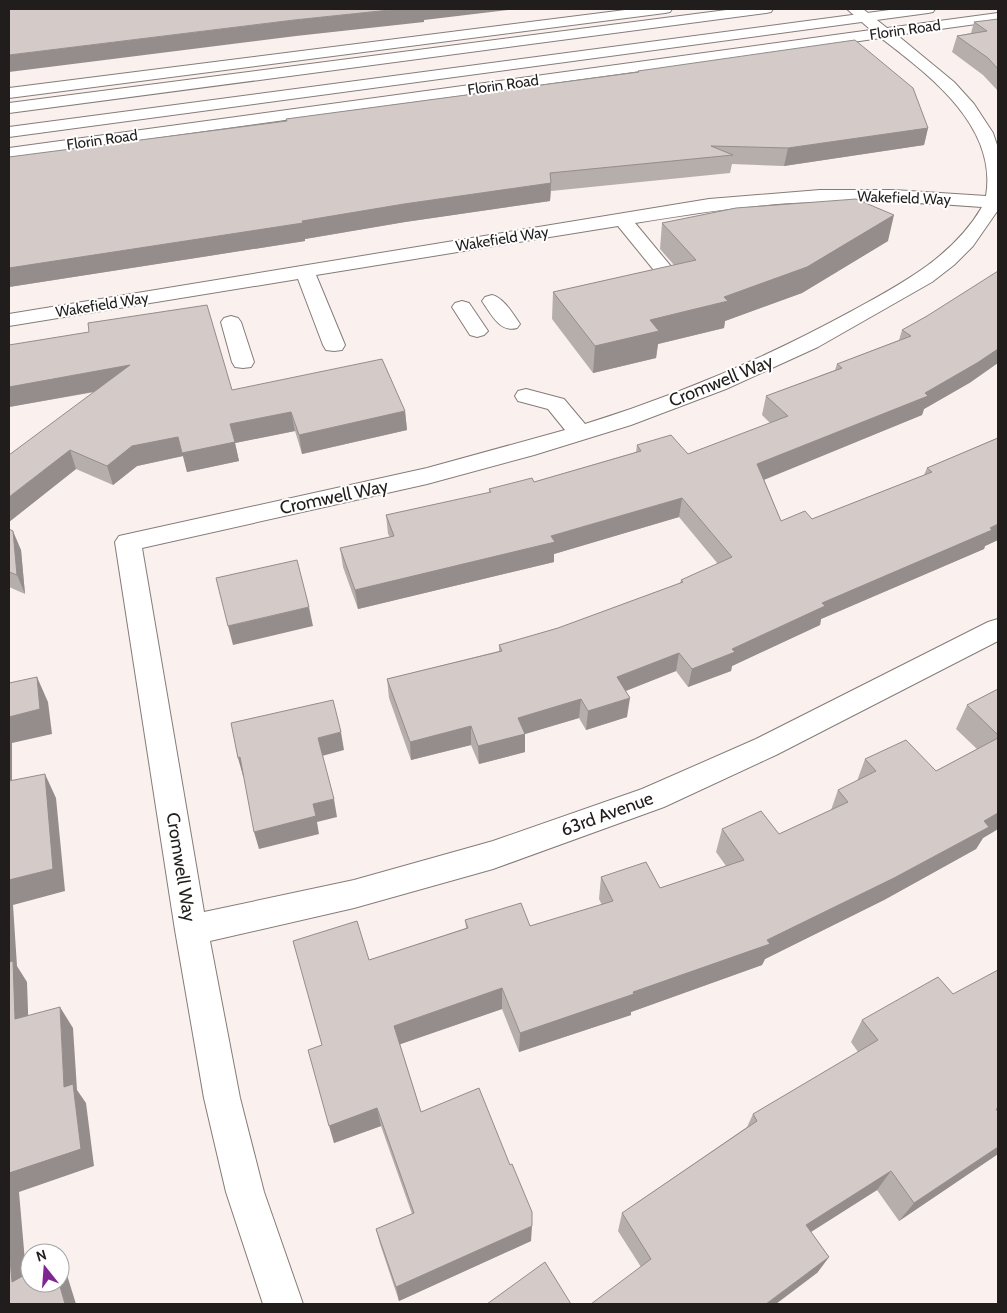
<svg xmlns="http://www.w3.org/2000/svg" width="1007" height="1313" viewBox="0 0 1007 1313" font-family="Cabin,sans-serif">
<rect width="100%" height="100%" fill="#faf1ee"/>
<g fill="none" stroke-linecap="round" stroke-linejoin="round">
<defs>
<path id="minor" d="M633,9H672L670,12L665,13L9,98V88Z
M847,9H863L887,28L998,13V21L897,35L954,82L974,104L993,133L998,148V210L973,246L954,265L932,282L818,347L726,389L631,425L534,455L427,484L142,548L204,912L354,880L493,841L642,789L756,739L988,622L998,619V641L776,755L664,807L493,869L354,908L210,941L240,1098L264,1192L303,1304H263L226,1192L204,1098L175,930L115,542L119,536L427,468L565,430L548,409L518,401L515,396L518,391L526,389L564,399L585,424C677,395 766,358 850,312C901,284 952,258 982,207C928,203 875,200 821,202C759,203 697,213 635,223L674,270L671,274L664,276L657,274L618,226L316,275L345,345L342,350L334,351L326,350L323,345L298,279L9,326V314L709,199L820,190H894L986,196C998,126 929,75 881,38L9,158V148L871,30Z
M492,295C504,298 513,314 520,324L517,328C500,333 491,314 482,301L485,297Z
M462,301L469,303L488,331L484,335L477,337L470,335L452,307L455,303Z
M231,316L238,318L241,322L254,362L251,367L243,368L235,367L232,362L221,322L224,318Z"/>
<path id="major" d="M734,9H773L771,12L766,13L9,113V103Z
M897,9H935L933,12L928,13L9,137V127Z"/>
</defs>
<!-- minor casing -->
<use href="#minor" stroke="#857c79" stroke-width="2"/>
<!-- major casing -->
<use href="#major" stroke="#857c79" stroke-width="2"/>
<!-- minor -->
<use href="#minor" fill="#fff" fill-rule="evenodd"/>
<!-- major -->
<use href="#major" fill="#fff" fill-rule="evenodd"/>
</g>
<!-- wall -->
<path fill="#b6aeab" d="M998,19V91L983,75L952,52L957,36L971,33L974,22Z
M638,71L928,128L924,145L784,166L732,164L730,173L551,191L550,201L405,222L305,239V241L9,287V157L286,122V119L638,72Z
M662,223L888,241L802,293L725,321L724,328L658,344L656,358L593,373L552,319L553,292L674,265L660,249Z
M927,316L971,382L924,409L922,415L764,479L781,521L812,519L924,475L927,468L997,438L998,435V540L985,546L984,549L821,619L820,625L732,666L731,671L688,687L676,671L626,691L627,717L586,730L579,718L525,734V752L479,764L471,745L411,760L389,698L387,679L499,651V645L558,628L680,583L681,580L718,564L679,517L554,554V562L358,609L343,567L340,548L390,537L388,534L386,515L489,493V489L534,482L636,452L637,445L688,454L770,423L762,415L766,396L835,370L837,364L899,340L902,330Z
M9,345L232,390L405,411L407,430L302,454L295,431L235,443L239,461L187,472L183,456L137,466L113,485L76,469L9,522L95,392L9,407Z
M9,529L21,550L25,594L9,587Z
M998,689V829L983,838L976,849L884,900L765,959L762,965L631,1012V1015L519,1052L502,1009L400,1044L421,1112L531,1241L399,1301L380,1244L376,1229L412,1214L381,1126L334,1143L322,1045L369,960L466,928L465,920L530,926L602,905L599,899L601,877L660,888L726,866L716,852L722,829L779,834L831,810L838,790L857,781L865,759L936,771L977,749L956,729L967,705Z
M862,1020L998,1154L899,1221L877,1190L811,1232L829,1257L817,1273L641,1267L618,1231L622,1213L747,1127L753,1114L858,1052L851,1042Z"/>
<!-- shaded-wall -->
<path fill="#948d8b" d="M399,9H517L424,20V22L296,36L9,72V55L294,20Z
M928,128L924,145L784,166L788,148Z
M551,183L550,201L405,222L305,239V241L9,287V268L404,204Z
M894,215L888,241L802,293L725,321L724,328L658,344L656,358L593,373L595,346L650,320L724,297Z
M998,349V363L971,382L924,409L922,415L754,484L757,464Z
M130,365L136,384L9,407V387Z
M405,411L407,430L302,454L299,435Z
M291,412L295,431L235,443L239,461L187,472L183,456L137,466L113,485L107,466L132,446L230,424Z
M70,450L76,469L9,522V497Z
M682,498L679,517L554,554V562L358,609L355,590L551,536Z
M998,524V540L985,546L984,549L821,619L820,625L732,666L731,671L688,687L692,669L822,603Z
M13,531L21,550L25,594L17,575Z
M309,607L313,626L233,645L228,626Z
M679,653L676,671L615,695L617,677Z
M9,666L11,710L9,704Z
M37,677L48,702L52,734L12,743V807L9,801V717Z
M630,698L627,717L586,730L588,711Z
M581,699L579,718L525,734V752L479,764L478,746L518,718Z
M471,726V745L411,760L410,742Z
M341,732L344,750L322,756L318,738Z
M240,757L245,775L243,776L238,758Z
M45,774L56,798L65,891L13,905L17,966L27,982L29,1039L15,1019L9,971V880Z
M334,799L337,817L317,822L319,834L259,849L254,832L313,804Z
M998,813V829L983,838L976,849L884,900L765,959L762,965L631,1012V1015L519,1052L520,1033L633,992L767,940Z
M502,988V1009L398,1045L394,1026Z
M60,1007L73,1028L77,1090L86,1103L94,1166L19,1192L28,1296L12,1282L9,1248V1173L64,1087Z
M377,1108L381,1126L334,1143L329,1126Z
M998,1147V1154L899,1221L914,1203Z
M891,1171L877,1190L795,1242L806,1225Z
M532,1226L531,1241L399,1301L396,1287Z
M829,1257L817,1273L776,1304H766Z
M60,1268L67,1275L76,1304H65L59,1283H60Z"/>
<!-- building -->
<path fill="#d4cac7" stroke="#948d8b" d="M9,9H399L294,20L9,55Z
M998,19V69L988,58L957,36L987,31L974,22Z
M855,40L913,88L928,128L788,148L711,146L733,155L550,173L551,183L404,204L302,221L303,223L9,268V157L287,121L286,119L639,72L638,71Z
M856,199L894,215L807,267L724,297L728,301L650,320L659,331L595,346L553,292L696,260L662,223L736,208Z
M998,271V349L977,363L925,393L928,396L757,464L781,521L805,511L812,519L932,472L927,468L998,438V524L990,528L992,530L822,603L825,606L732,649L735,652L692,669L679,653L617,677L630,698L588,711L581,699L518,718L525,734L478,746L471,726L410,742L387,679L502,651L499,645L558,628L683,582L681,580L732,557L682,498L551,536L555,542L355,590L340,548L394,536L386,515L491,492L489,489L532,478L534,482L641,451L637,445L671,435L688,454L788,416L766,396L842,368L837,364L911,336L902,330L927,316Z
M207,305L232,390L382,359L405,411L299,435L291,412L230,424L235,442L182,453L178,437L132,446L107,466L70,450L9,497V455L130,365L9,387V345L89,332L88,323Z
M9,529L13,531L17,575L9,572Z
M297,560L309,607L228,626L216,578Z
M37,677L40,709L9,717V683Z
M998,689V735L967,705Z
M333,700L341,732L318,738L334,799L313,804L316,816L254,832L240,757L238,758L231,723Z
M998,738V813L984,821L989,827L894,878L767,940L770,944L633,992L634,994L520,1033L502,988L394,1026L421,1112L479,1088L510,1165L512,1164L532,1212V1226L396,1287L376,1229L414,1213L377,1108L329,1126L308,1050L322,1045L293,941L357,921L369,960L468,928L465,920L521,903L530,926L613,901L601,877L646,862L660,888L744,860L722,829L761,811L779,834L848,802L838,790L876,771L865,759L906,740L936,771Z
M45,774L53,869L9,880V781Z
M13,961L15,1019L60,1007L64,1087L73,1084L81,1149L9,1173V962Z
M998,970V1108L996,1109L998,1112V1147L914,1203L891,1171L806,1225L829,1257L766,1304H591L651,1259L622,1213L757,1121L753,1114L878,1040L862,1020L938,977L953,994Z
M9,1248L12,1282L30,1272V1283H59L65,1304H9Z
M545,1262L571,1304H487Z"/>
<g text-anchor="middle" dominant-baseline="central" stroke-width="4" stroke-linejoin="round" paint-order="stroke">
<!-- far-street labels -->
<g font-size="15" fill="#201d1c" stroke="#fff">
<text transform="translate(905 30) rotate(-8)">Florin Road</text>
<text transform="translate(503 85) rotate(-8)">Florin Road</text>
<text transform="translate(102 140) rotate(-8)">Florin Road</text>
<text transform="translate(904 198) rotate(2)">Wakefield Way</text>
<text transform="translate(502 239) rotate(-9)">Wakefield Way</text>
<text transform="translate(102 305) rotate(-9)">Wakefield Way</text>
</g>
<!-- street labels -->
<g font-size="18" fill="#201d1c" stroke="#fff">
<text transform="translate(721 381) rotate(-22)">Cromwell Way</text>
<text transform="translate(334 497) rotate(-12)">Cromwell Way</text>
<text transform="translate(607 814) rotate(-20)">63rd Avenue</text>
<text transform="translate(181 867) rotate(81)">Cromwell Way</text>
</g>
</g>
<!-- border -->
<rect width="1007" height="1313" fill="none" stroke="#201d1c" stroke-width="20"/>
<!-- north arrow -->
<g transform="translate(45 1268) rotate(343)"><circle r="24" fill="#ffffff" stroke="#a6a5a4"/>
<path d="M0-4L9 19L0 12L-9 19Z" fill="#7f2693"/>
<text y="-8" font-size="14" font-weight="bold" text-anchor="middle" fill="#201d1c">N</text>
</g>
</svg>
